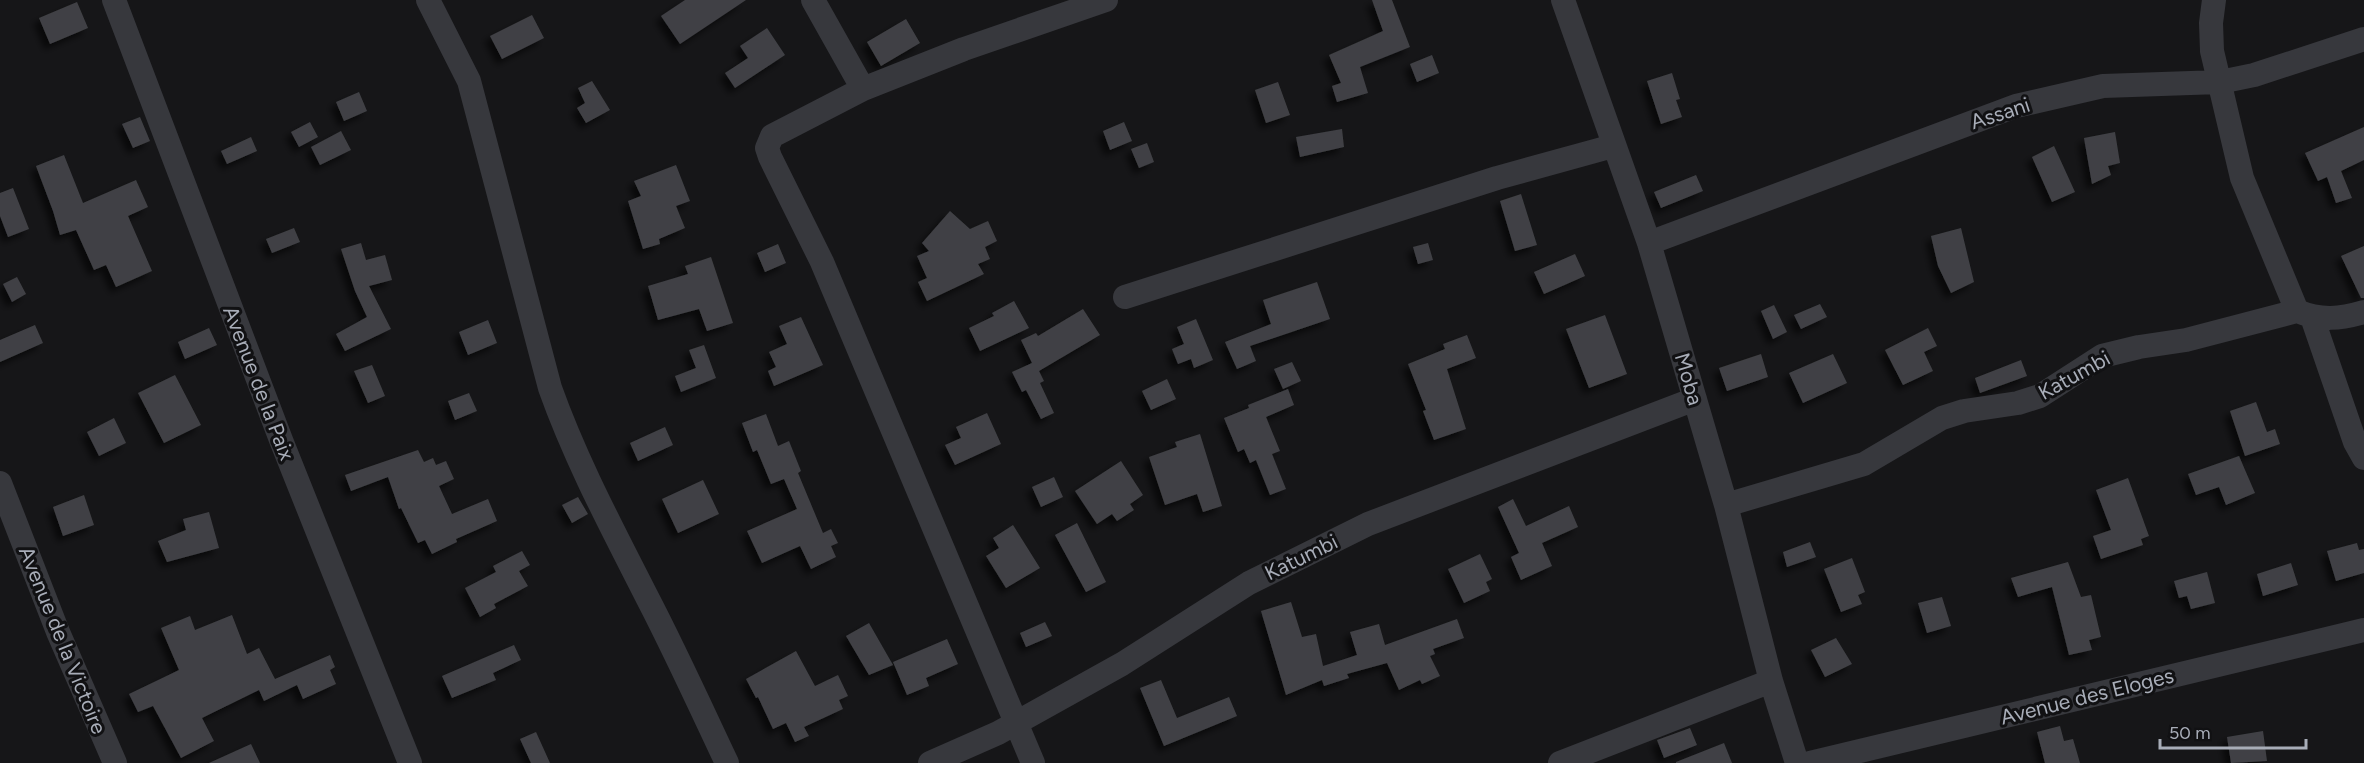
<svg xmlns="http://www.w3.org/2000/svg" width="2364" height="763" viewBox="0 0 2364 763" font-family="Figtree,sans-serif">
<defs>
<filter id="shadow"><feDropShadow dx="-5.5" dy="5.5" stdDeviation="3" flood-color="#0009"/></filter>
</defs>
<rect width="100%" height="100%" fill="#161618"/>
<!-- building -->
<path fill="#404145" filter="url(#shadow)" d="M685,0H746L680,44L661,16Z
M1372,0H1392L1410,47L1360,67L1368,93L1337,102L1332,86L1341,83L1329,55L1383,31Z
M77,2L88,28L50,44L39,18Z
M532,15L544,38L502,59L490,36Z
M906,19L920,43L881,66L867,42Z
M767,28L785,55L735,88L725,73L748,58L740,46Z
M1432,55L1439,73L1417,82L1410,64Z
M1672,73L1680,99L1676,100L1682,117L1661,124L1647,81Z
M592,81L610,110L586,123L577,108L585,103L578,88Z
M1278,82L1290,115L1266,123L1255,90Z
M359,92L367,111L344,121L336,102Z
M140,117L150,141L133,148L122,124Z
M310,122L318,137L299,147L291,132Z
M1124,122L1132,141L1110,150L1103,131Z
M2364,127V160L2341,171L2352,198L2336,203L2327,177L2318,181L2305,153Z
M1342,129L1344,147L1300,157L1296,137Z
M341,131L351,150L320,165L311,147Z
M2115,132L2120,163L2108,166L2111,175L2092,184L2084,138Z
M251,137L257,151L227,164L221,151Z
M1147,143L1154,162L1139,168L1131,149Z
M2054,146L2075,192L2052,202L2032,157Z
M64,155L83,203L136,180L148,207L128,216L152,271L116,287L106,265L94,270L76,230L60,235L53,211L36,166Z
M676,165L690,201L676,206L685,228L659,239L660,244L643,249L628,201L641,196L634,181Z
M1696,175L1703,191L1661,208L1654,192Z
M13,188L29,229L8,237L0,216V193Z
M1521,194L1537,245L1515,251L1500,201Z
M950,211L970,229L988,221L997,241L985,247L990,259L978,264L984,274L927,301L918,282L927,278L917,256L929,251L922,243Z
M294,228L300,242L272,253L266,239Z
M1961,228L1974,282L1951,293L1938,266L1931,236Z
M361,243L366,260L385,255L392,280L369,286L391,329L345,351L336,334L367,317L355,291L341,249Z
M1428,243L1433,260L1418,264L1413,247Z
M778,244L786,263L765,272L757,253Z
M2364,246V298H2361L2341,256Z
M1575,254L1585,276L1544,294L1534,272Z
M711,257L733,323L707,331L699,309L658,320L648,286L688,274L685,266Z
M17,277L26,294L12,302L3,284Z
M1317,282L1330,319L1250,346L1256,361L1237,369L1225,342L1271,324L1263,300Z
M1014,301L1029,328L980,351L969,328L994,316L992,313Z
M1820,304L1827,317L1801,329L1794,315Z
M1774,305L1787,332L1773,339L1761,311Z
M1083,309L1100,335L1039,371L1044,381L1040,383L1054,413L1041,419L1026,390L1022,392L1012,372L1032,363L1021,340L1036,333L1038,336Z
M1605,315L1627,374L1589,388L1566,329Z
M801,317L823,365L774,386L768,371L776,367L769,352L787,344L779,326Z
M1196,319L1213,360L1194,368L1191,359L1178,364L1172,349L1184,344L1177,327Z
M488,320L497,343L468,355L459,332Z
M35,325L43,343L0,362V340Z
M209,328L217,345L185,359L178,342Z
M1928,328L1937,346L1924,352L1933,371L1903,385L1885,350Z
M1467,335L1476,358L1447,369L1466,429L1434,440L1423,411L1426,410L1408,364L1445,349L1443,344Z
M704,345L716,378L681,392L675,376L696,368L689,350Z
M1761,354L1768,377L1727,391L1719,368Z
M1833,354L1847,383L1803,403L1789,373Z
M2021,360L2027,376L1980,393L1975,378Z
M1292,362L1301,381L1283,389L1274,369Z
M372,365L385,396L368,403L354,371Z
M175,375L201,425L164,443L138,393Z
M1167,379L1176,399L1151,410L1142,391Z
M1288,389L1294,405L1266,417L1280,451L1272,454L1286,489L1270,495L1256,460L1250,463L1244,449L1238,452L1224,418L1249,408L1248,405Z
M469,393L477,411L455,420L448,401Z
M2256,402L2267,432L2275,429L2280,444L2245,456L2230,411Z
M987,413L1001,444L955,465L945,445L961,438L956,427Z
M766,414L778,446L789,441L801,471L798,473L823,533L831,529L838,543L831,546L836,557L811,569L800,546L762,563L747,531L797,509L784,479L771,484L757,450L753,452L742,423Z
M114,418L126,443L99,456L87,432Z
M665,427L673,445L638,461L630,443Z
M1200,434L1222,506L1203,512L1197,494L1165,505L1149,457L1177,447L1175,442Z
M418,450L424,462L433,458L436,465L446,461L454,479L439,486L452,514L488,499L497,521L456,539L457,542L432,554L425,540L418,543L401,508L399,509L388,477L351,491L345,475Z
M2239,456L2255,493L2226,505L2219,487L2196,495L2188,474Z
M1121,461L1143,495L1130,504L1134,510L1117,521L1112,514L1097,524L1075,491Z
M1054,477L1063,497L1041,507L1032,487Z
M2128,478L2149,536L2141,539L2143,545L2101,559L2093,536L2111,530L2096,490Z
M703,480L719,514L678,533L662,499Z
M84,495L94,525L63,536L53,507Z
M578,497L588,514L572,523L562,505Z
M1513,499L1526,526L1569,506L1578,527L1542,543L1552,566L1521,580L1511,557L1519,553L1498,507Z
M209,512L219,548L167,562L158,541L186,530L183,519Z
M1077,523L1106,582L1086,592L1055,535Z
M1013,525L1040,568L1006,588L986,556L999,548L993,538Z
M1810,542L1816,557L1787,567L1783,552Z
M2357,543L2359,550L2364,549V573L2336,581L2327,551Z
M522,551L530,565L519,571L528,586L494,604L496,608L480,617L465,588L496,572L493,566Z
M1480,554L1492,579L1486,582L1490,591L1464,603L1448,569Z
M1852,558L1865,592L1858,595L1862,604L1841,612L1824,569Z
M2068,562L2081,597L2091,595L2101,637L2089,640L2092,650L2069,655L2052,587L2018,597L2011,578Z
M2291,563L2298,585L2263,596L2257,574Z
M2207,572L2215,603L2191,609L2187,596L2179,598L2174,581Z
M1942,597L1951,626L1927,633L1918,603Z
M1291,602L1302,637L1316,634L1323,666L1357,655L1350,632L1379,624L1385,645L1457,619L1464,638L1433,649L1435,654L1430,656L1440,676L1422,684L1420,680L1399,690L1387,663L1347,674L1349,678L1324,686L1322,680L1286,695L1261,611Z
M232,615L247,654L259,648L275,679L330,655L335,667L330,670L336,684L303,699L297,685L264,701L259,690L202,718L214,741L181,758L153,706L138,712L129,694L179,670L161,628L190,616L195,630Z
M1045,622L1052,636L1026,647L1020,633Z
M869,623L893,665L869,675L846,636Z
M1836,638L1852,664L1825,677L1811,650Z
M947,639L958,664L926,678L929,686L907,695L893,662Z
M514,645L521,660L493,673L496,680L452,698L442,676Z
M796,651L815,686L838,675L848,696L839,700L843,709L804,727L809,736L795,742L786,723L773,729L758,697L756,698L746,679Z
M1161,680L1177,718L1229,697L1237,716L1164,746L1140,688Z
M2060,726L2064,741L2073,739L2080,763H2045L2037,732Z
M1690,728L1697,745L1664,758L1657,740Z
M2263,731L2267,761L2231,763L2227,737Z
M536,732L550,763H531L520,739Z
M1724,743L1732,763H1676V762Z
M251,744L260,763H209Z"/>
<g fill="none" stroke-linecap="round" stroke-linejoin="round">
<!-- street -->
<path stroke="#37383d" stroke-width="24" d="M114,0L281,440L410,763
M428,0L469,81L550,388C576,461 613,530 648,599C676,653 701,708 727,763
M813,0L863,89
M1563,0L1649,243L1726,505L1771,681L1797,763
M2214,0L2211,23L2212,51L2242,178L2297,311
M1649,243L2016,106L2103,86L2220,82L2254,75L2364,39
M1125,297L1497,178L1613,146
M2312,317L2355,442L2364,458
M0,483L58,632L115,763
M1726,505L1864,464L1942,418L1964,411L2018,403L2040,396L2102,356L2139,347L2186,340L2297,311C2321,321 2340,319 2364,312
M930,763L998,733L1122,664L1249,583L1368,524L1695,399
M1033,763L822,262L770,157L767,148L772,136L863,89L964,49L1106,0
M1560,763L1771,681
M1810,763L2364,630"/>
</g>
<g text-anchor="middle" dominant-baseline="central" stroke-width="6" stroke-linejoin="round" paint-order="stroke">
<!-- street labels -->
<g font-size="21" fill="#a8adb8" stroke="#111113">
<text transform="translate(2000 113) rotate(-18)">Assani</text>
<text transform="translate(2074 375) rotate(-29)">Katumbi</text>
<text transform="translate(1689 379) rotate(74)">Moba</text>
<text transform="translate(259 383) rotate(69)">Avenue de la Paix</text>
<text transform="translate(1301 557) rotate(-26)">Katumbi</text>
<text transform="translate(63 640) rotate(68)">Avenue de la Victoire</text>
<text transform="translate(2087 696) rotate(-14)">Avenue des Eloges</text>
</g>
</g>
<!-- scale -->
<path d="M2160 739v9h146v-9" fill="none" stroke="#a8adb8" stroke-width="3"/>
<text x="2169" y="739" font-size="18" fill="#a8adb8" stroke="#111113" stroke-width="4.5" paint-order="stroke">50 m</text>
</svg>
